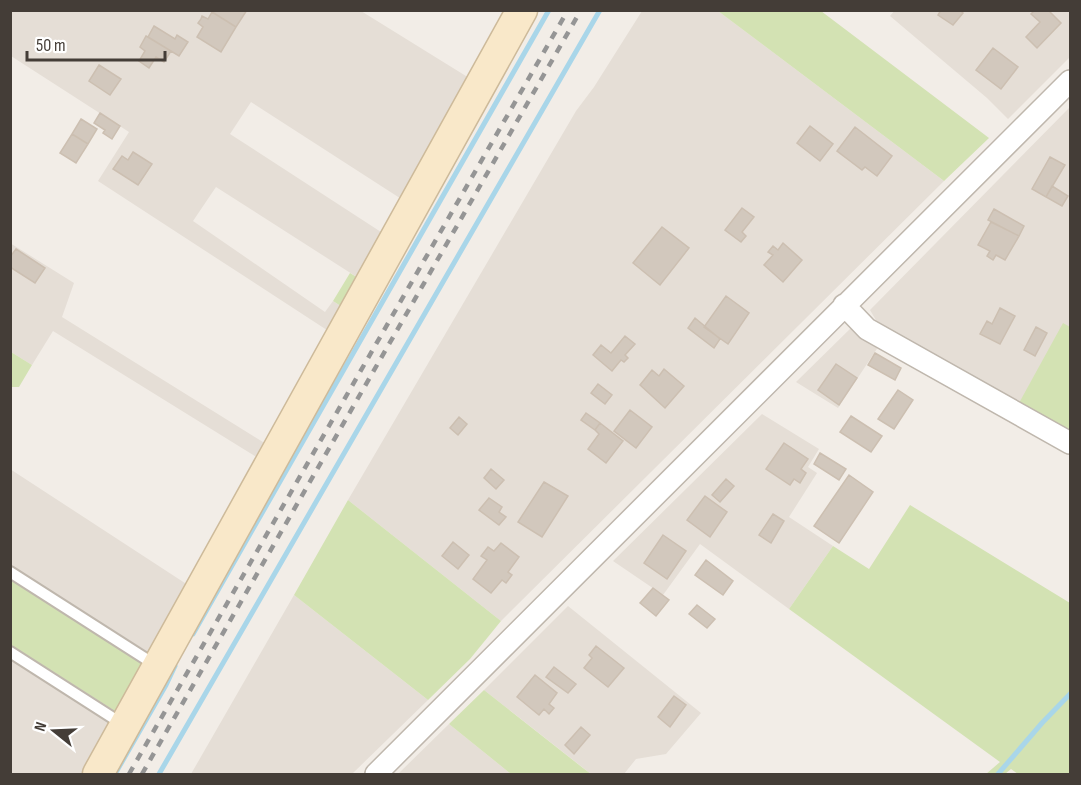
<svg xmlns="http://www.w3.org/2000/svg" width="1081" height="785" viewBox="0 0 1081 785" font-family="'Sofia Sans Condensed',sans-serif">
<rect width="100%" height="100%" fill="#f2ede7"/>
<!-- residential -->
<path fill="#e5ded6" d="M895,10L1070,11V57L1008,119L987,98L890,16Z
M10,11H361L474,81L406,202L251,102L230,134L381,232L389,234L363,281L216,187L193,221L325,312L333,301L347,310L333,334L98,181L129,132L11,56Z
M642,11H718L944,181L501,621L348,500L576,111L594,87Z
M1070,107V328L1019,403L880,327L870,310Z
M10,243L74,283L62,317L271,447L263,461L53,331L32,365L11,352Z
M853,326L882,341L838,408L796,382Z
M762,414L819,449L808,467L817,473L789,517L833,546L789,609L700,544L663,595L613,561Z
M10,469L191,587L151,654L11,566Z
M294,595L428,700L352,774H191Z
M568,606L701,713L666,754L636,759L624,774H591L484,690Z
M10,645L118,713L82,774H11Z
M449,724L511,774H398Z"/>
<!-- green -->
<path fill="#d3e2b3" d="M718,11H821L989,138L944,181Z
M350,273L363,281L347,310L333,301Z
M1063,323L1070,327V433L1019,403Z
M11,352L32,365L19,387H11Z
M348,500L501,621L470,659L428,700L294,595Z
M910,505L1070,603V774H1018L1011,769L1005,774H986L1000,762L789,609L833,546L869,569Z
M10,579L145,665L118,713L11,645Z
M484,690L583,768L591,774H511L449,724Z"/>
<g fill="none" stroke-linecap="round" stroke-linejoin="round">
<!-- stream -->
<path stroke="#a9d6e9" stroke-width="5" d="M193,634L549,10
M115,774L166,685L175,666
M159,774L600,10
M998,774L1042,723L1070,694"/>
</g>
<!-- building -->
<path fill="#d2c8bd" stroke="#ccbfb1" stroke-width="1.5" d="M209,10H247L236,27Z
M941,10H960L963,13L953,25L938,15Z
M1035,10H1048L1061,23L1037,48L1026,37L1040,22L1031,14Z
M212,12L236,27L221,52L197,37L203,27L198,23L201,19L202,16L208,19Z
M154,26L175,39L177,35L188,42L179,56L148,37Z
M146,36L171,51L164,62L156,57L149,68L139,61L145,51L140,47Z
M993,48L1018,67L1001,89L976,70Z
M99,65L121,79L110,95L89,81Z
M100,113L120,126L112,139L103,133L105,130L94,123Z
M81,119L97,129L88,144L72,134Z
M810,126L833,144L820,161L797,143Z
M855,127L892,156L877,176L865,167L862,170L837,151Z
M72,134L88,144L76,163L60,153Z
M133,152L152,164L138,185L113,169L122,156L128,160Z
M1050,157L1065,165L1046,197L1032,189Z
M1052,186L1068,196L1062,206L1046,197Z
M742,208L754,217L742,232L746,236L741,242L725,230Z
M994,209L1024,226L1019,236L988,220Z
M991,222L1019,236L1005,260L996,255L993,260L987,256L990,251L978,245Z
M662,227L689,248L660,285L633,263Z
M783,243L802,260L783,282L764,265L773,255L768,252L773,246L778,250Z
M16,249L45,268L35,283L10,267V257Z
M726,296L749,313L728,344L704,327Z
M1000,308L1015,316L1000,344L980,334L987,321L992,324Z
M695,318L720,339L714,348L688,328Z
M1036,327L1047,333L1035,356L1024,350Z
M625,336L635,344L625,355L628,358L624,362L621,360L612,371L593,355L601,345L611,353Z
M875,353L901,368L895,380L868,365Z
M836,364L857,378L839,405L818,390Z
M664,369L684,386L665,408L640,385L652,370L659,376Z
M598,384L612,395L605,404L591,393Z
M898,390L913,400L894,429L878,419Z
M630,410L652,427L636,448L614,431Z
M586,413L600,423L595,430L581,420Z
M851,416L882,436L871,452L840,432Z
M459,417L467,424L458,435L450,428Z
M600,423L623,441L606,463L588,449L599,434L595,430Z
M784,443L808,459L801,469L806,473L800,483L794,479L790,485L766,469Z
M820,453L846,469L839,480L814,464Z
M491,469L504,480L496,489L484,478Z
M849,475L873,492L839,543L814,526Z
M726,479L734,486L720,502L712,495Z
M544,482L568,496L542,537L518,522Z
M705,496L727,512L710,537L687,520Z
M489,498L502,507L499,512L506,517L499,525L479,510Z
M773,514L784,521L771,543L759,535Z
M663,535L686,551L667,579L644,563Z
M453,542L469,555L458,569L442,556Z
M501,543L519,557L508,572L512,575L506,583L502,580L491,593L473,579L487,560L481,556L488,547L494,551Z
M706,560L733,581L723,595L695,575Z
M653,588L669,600L656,616L640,603Z
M697,605L715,619L707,628L689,614Z
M596,646L624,668L608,687L584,668L592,658L589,655Z
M554,667L576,684L568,693L546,677Z
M535,675L557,693L549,704L554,708L549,714L544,709L539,715L517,697Z
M674,696L686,705L670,727L658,717Z
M581,727L590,735L574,754L565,745Z"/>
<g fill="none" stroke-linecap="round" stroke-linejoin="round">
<defs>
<path id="lane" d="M10,572L157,666
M10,652L124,725"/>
<path id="street" d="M844,305L867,329L1070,443
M376,774L1070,81"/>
<path id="secondary" d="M98,774L522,10"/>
</defs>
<!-- lane casing -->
<use href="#lane" stroke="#bfb7ad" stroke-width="14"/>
<!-- street casing -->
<use href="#street" stroke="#bfb7ad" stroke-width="24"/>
<!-- secondary casing -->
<use href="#secondary" stroke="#cdba9a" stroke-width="33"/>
<!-- lane -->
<use href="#lane" stroke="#fff" stroke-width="10"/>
<!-- street -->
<use href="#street" stroke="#fff" stroke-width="21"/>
<!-- secondary -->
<use href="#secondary" stroke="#f9e8c9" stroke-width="30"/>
<!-- rail -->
<path stroke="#959595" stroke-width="4.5" stroke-dasharray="8 8" stroke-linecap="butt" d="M129,774L568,10
M142,774L581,10"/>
</g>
<!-- border -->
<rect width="1081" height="785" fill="none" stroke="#443d37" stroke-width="24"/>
<!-- north arrow -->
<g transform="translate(54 731) rotate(288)" stroke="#ffffff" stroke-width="4.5" paint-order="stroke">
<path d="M0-4.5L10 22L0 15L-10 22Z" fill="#443d37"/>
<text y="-9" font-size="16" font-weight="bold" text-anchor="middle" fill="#443d37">N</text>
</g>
<!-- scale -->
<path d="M27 51v9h138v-9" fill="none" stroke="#443d37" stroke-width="3"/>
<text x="36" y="51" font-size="18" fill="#443d37" stroke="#ffffff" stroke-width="4.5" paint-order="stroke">50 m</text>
</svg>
